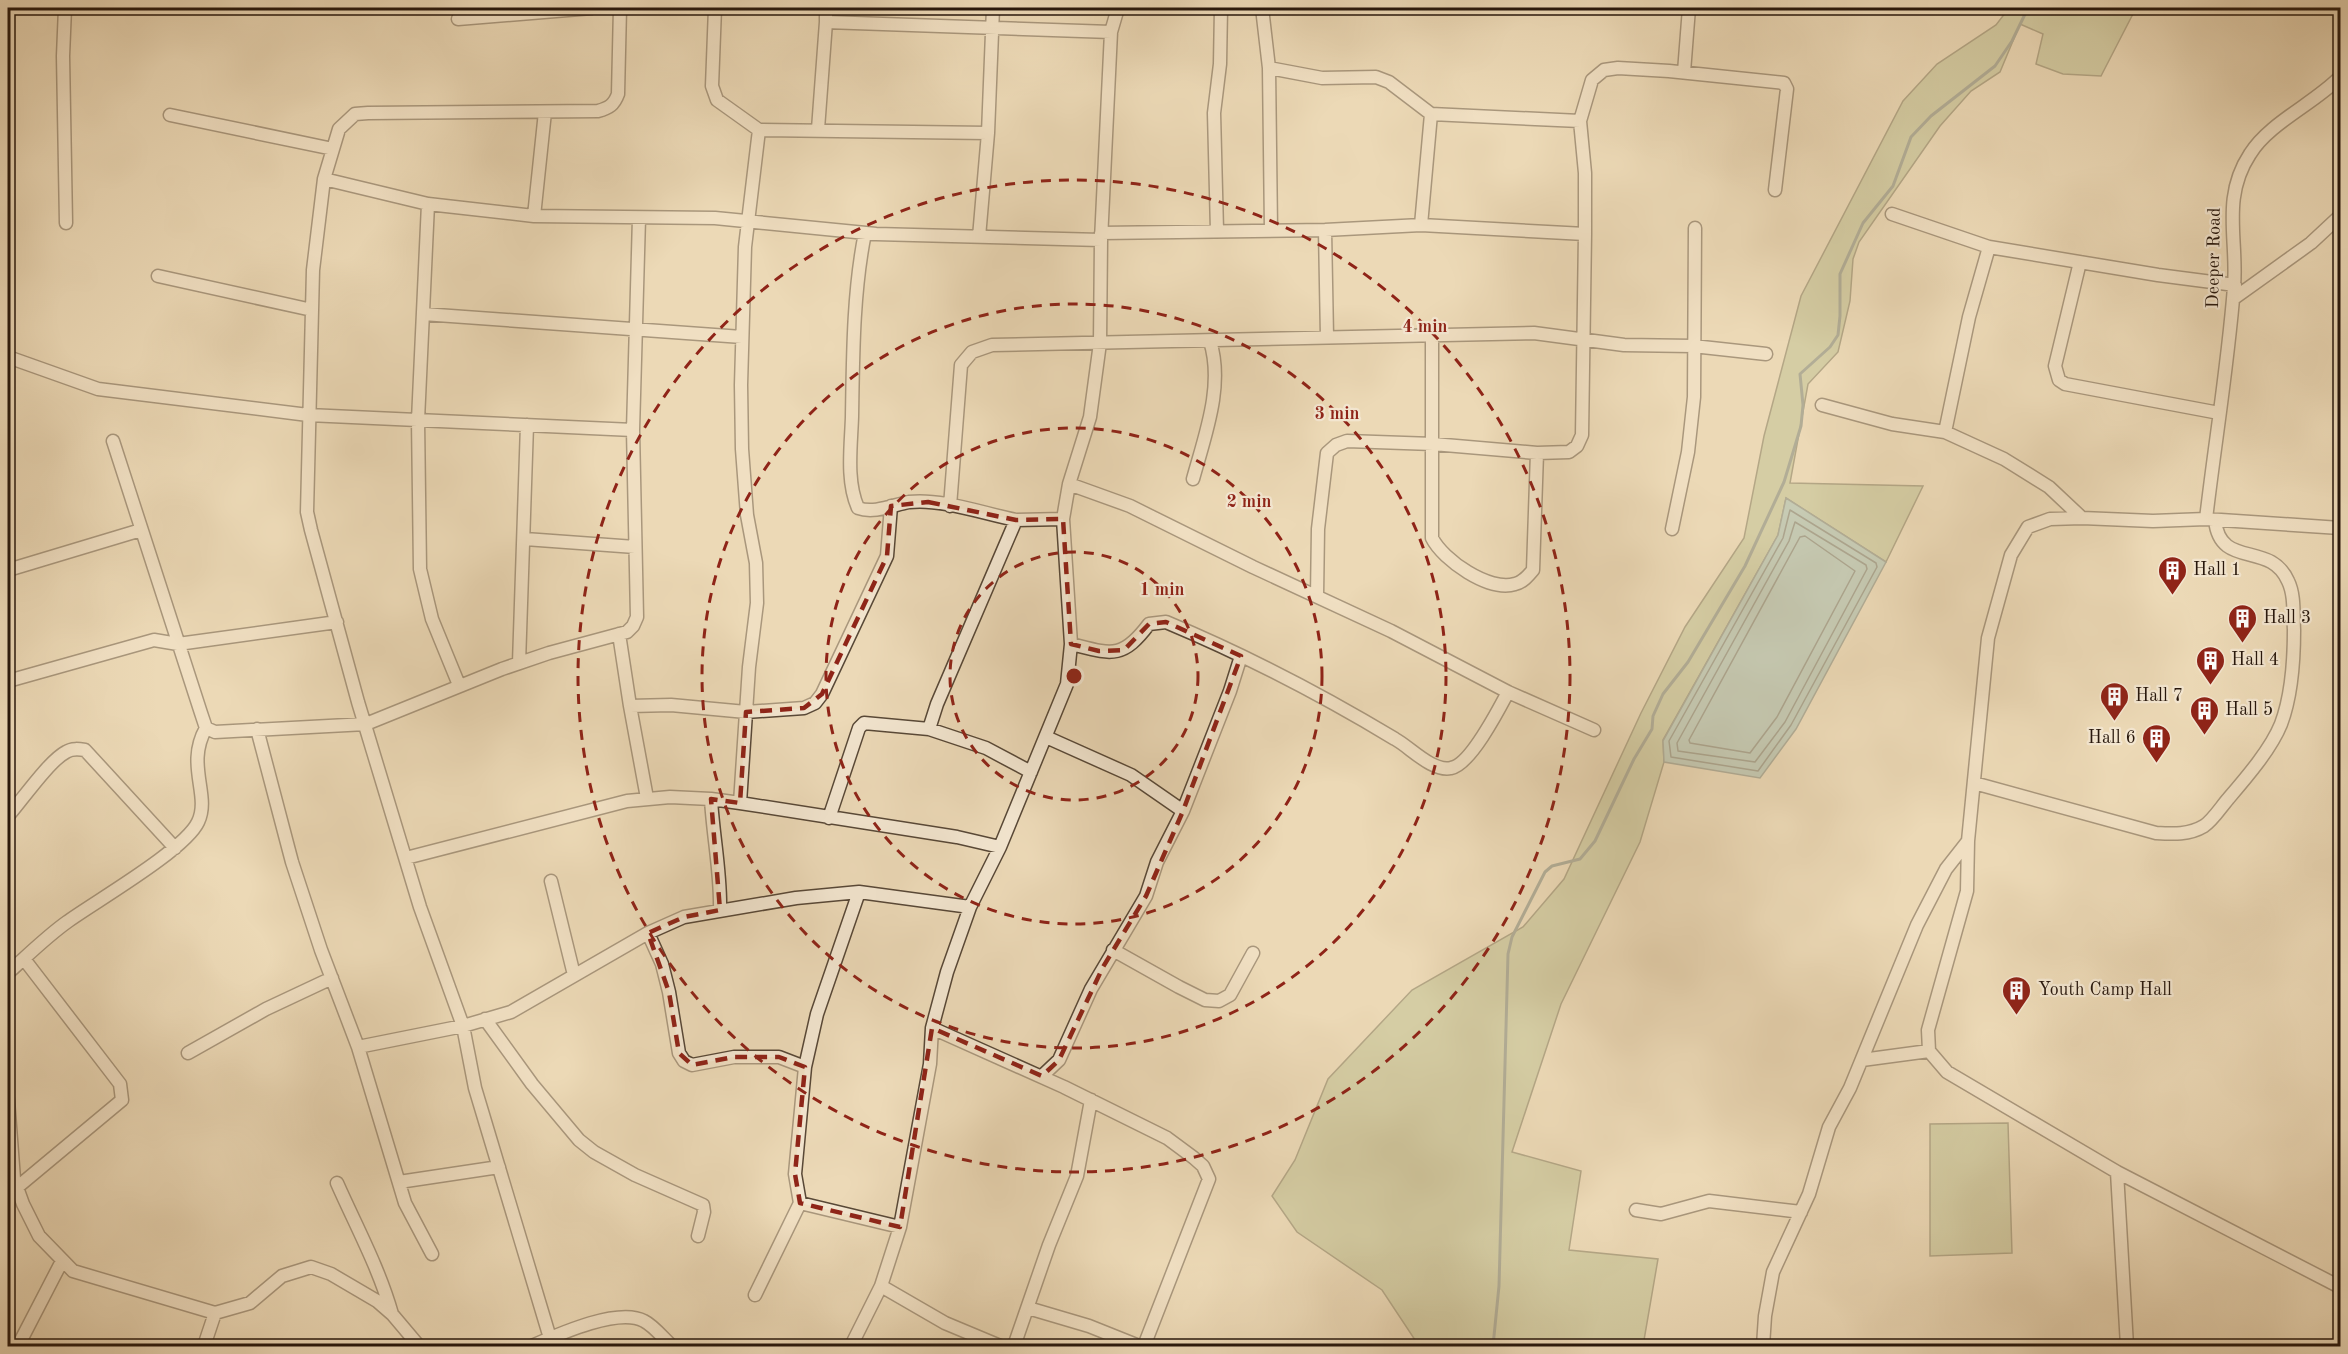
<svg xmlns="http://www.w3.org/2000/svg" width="2348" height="1354" viewBox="0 0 2348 1354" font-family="'Old Standard TT',serif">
<rect width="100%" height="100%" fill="#ecd9b7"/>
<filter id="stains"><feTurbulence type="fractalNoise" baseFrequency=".00333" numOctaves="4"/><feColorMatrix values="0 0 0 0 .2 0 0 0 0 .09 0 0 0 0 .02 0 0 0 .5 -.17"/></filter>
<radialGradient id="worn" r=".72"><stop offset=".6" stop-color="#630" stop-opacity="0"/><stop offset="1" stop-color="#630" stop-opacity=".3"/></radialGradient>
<!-- green -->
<path fill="#b9bf8e" stroke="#706b4d" stroke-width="1.5" d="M2009,8H2136L2101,76L2063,74L2036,64L2043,34L2020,24L2000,72L1971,91L1940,126L1859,242L1853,259L1850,301L1838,352L1808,384L1790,483L1923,486L1886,562L1786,498L1778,535L1663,740L1664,762L1640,842L1561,1004L1512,1152L1581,1171L1569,1250L1658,1259L1643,1346H1419L1382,1290L1297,1232L1272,1196L1295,1160L1328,1079L1412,990L1523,927L1564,879L1641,713L1685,627L1744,538L1764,436L1801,296L1903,101L1937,64L1996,25Z
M2008,1123L2012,1253L1930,1256V1124Z"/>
<!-- water -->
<path fill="#99bab2" stroke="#6b7970" stroke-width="1.5" d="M1786,498L1886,562L1796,729L1760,778L1664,762L1663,741L1778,535Z"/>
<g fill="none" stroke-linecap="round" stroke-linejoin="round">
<!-- shore -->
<path stroke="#60685f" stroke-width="1.5" d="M1790,510L1876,563L1877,567L1791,725L1758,771L1671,757L1669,741L1783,538Z
M1795,522L1866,565L1867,569L1785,722L1755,762L1678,751L1677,743L1789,541Z
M1805,536L1855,571L1777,717L1750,753L1690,743L1689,740L1800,537Z"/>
<!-- stream -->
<path stroke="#6b7970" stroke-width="3" d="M1493,1346L1499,1286L1508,954L1512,937L1545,872L1552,866L1580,859L1595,841L1634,759L1652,729L1653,716L1663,694L1688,662L1745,566L1784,482L1801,426L1803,405L1800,374L1830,347L1838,335L1840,316V274L1863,223L1893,186L1911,137L1931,116L1995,66L2012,41L2028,8"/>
<defs>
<path id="minor" d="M65,8L63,56L66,223
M715,8L712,86L717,100L759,130
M826,8V22
M1262,8L1269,68L1271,230
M458,19L592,8
M1269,68L1322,78L1376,77L1389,82L1431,114L1580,121
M1684,72L1689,8
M170,115L333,149
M818,129L826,22L1111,32
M324,179L428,204L534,216L715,218L876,234L1101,240
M428,204L418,420L420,569L432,619L459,685
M1892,214L1989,247L2158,275L2235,285
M534,216L545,112
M1421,225L1431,114
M1325,230L1327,337
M1217,231L1214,113L1220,64L1221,8
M865,233C853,292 853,357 852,417C851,447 846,481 858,508C874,514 893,505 909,502C941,498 985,514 1016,520
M1101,233L1325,230L1421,225L1585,234
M979,237L988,133L993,8
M2080,262L2055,366L2059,380L2065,384L2219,413
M158,276L312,310
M2233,299L2311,243L2340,216
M423,314L742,337
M1432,334V538C1443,560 1489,592 1515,584C1523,582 1528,576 1533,570L1537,453
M8,357L98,389L308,415L633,430
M1822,405L1892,424L1945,432L2004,459L2049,487L2082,518
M1945,432L1969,317L1989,247
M113,441L201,713L206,728L215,732L366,724L502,669L549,653L627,632L633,626L637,617L633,430L639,218
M1193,479C1205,435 1224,386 1210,341
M1069,484L1130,506L1253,567L1391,631L1508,692L1594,730
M950,506L961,365L972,352L992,345L1534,333L1624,345L1693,346L1766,354
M2206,519C2215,442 2228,365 2234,287C2238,240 2221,198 2250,154C2269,123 2315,103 2340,77
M2340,528L2206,519L2153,521L2082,518L2050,519L2028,527L2011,555L1988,638L1968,841L1967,891L1928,1030L1929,1051L1947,1072L2117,1172L2340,1287
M1672,529L1688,452L1694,397L1695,228
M525,539L635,547
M8,570L141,530
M1317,596L1318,529L1327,453L1336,445L1347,441L1433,444L1537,453L1569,452L1577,446L1582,435L1585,234V173L1580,121L1592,80L1604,70L1618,68L1669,71L1784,83L1787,89L1775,190
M619,634L630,706L671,705L746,712L804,708L815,703L822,694L887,556L891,506
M1071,644C1111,654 1122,660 1149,624L1166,622C1245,655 1322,695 1395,739C1410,747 1432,772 1451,768C1470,765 1499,709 1508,692
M519,663L527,425
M8,681L154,640L178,644L337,622
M630,706L647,798
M257,729L292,862L321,950L358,1047L405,1203L432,1254
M929,729L937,704L1016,520L1063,519
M1046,737L1131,775L1183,811
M1974,783L2156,833C2173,834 2189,835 2204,826C2213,820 2221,807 2228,799C2246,778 2271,749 2281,724C2292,695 2294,661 2294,630C2293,614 2295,595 2288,581C2270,540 2220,570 2215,520
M740,803L957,837L1000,847
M8,816C22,800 49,761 66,752C72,748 79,749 85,750L175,848
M829,818L859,728L864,723L929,729L986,748L1031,772
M406,858L627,801L670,797L711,799
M551,881L574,975
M720,910C721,873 713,836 711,799L740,803L749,667L757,603L756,563L747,515L742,449L741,385L745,247L759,130L988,133
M648,933L662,964L669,992L679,1053L684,1061L692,1065L734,1057H779L805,1067
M1113,950L1179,987L1205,1000L1219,1001L1230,995L1253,953
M8,973C27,956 46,937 67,922C96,901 185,850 198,822C211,795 185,765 206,728
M485,1019L532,1084L579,1140L594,1152L635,1175L703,1205L704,1212L698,1236
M932,1028L1064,1087L1167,1138L1194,1158L1203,1166L1209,1179L1144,1346
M358,1047L463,1026L511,1012L648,933L684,917L796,898L859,892L970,907
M188,1053L266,1009L332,978
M1862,1060L1929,1051
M1042,1076L1059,1060L1091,989L1146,896L1157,862L1183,811L1230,691L1241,656
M8,1100L14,1179L23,1204L39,1236L73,1271L215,1313L250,1303L282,1276L311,1267L331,1274L377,1301L392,1314L419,1346
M2117,1172L2127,1346
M399,1182L499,1167
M337,1183C356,1226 379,1268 392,1314
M8,1195L122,1100L120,1084L24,959
M800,1203L900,1227
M1636,1210L1661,1214L1709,1201L1801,1212
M881,1286L945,1323L1000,1346
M755,1295L800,1203L795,1174L805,1067L817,1014L859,892
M1028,1308L1089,1326L1139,1346
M550,1338L475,1088L463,1026L420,907L358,702L311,530L307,512L313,270L324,179L339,129L355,114L368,113L598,111C609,108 614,105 618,94L620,8
M18,1346L62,1261
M204,1346L215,1313
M532,1346C557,1335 618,1307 644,1321C654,1326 664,1339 672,1346
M851,1346L881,1286L900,1227L930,1064L932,1028L947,972L970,907L1000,847L1067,684L1071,644L1063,519L1069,484L1090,417L1100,343L1101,240L1111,32L1118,8
M1014,1346L1049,1245L1077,1176L1091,1100
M1763,1346L1765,1316L1773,1272L1809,1194L1829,1127L1850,1088L1917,925L1946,869L1968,841"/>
</defs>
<!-- minor casing -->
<use href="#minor" stroke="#584837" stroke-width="15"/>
<!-- minor -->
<use href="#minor" stroke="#f3e6d0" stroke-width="12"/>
</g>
<!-- marked area -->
<path d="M0 0H2348V1354H0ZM928,502L1016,520L1063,519L1071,644L1099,651L1124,650L1149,624L1166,622L1241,656L1183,811L1146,896L1103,967L1059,1060L1042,1076L932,1028L900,1227L800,1203L795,1174L805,1067L779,1057H734L692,1065L679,1053L669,992L648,933L684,917L720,910L711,799L740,803L746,712L804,708L822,694L887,556L891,506Z" fill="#ecd9b7" fill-opacity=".55" fill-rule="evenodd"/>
<path fill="none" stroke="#8f2418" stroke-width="4.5" stroke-dasharray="12 8" stroke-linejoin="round" d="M928,502L1016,520L1063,519L1071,644L1099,651L1124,650L1149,624L1166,622L1241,656L1183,811L1146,896L1103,967L1059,1060L1042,1076L932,1028L900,1227L800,1203L795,1174L805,1067L779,1057H734L692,1065L679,1053L669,992L648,933L684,917L720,910L711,799L740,803L746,712L804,708L822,694L887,556L891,506Z"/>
<!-- distance rings -->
<g fill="none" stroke="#8f2418" stroke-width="3" stroke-dasharray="10 8">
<circle cx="1074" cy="676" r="124"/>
<circle cx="1074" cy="676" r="248"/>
<circle cx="1074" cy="676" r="372"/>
<circle cx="1074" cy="676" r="496"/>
</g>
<!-- icons -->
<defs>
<symbol id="building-pin" viewBox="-11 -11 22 30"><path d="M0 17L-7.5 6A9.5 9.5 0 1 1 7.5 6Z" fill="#8f2418" stroke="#f3e6d0"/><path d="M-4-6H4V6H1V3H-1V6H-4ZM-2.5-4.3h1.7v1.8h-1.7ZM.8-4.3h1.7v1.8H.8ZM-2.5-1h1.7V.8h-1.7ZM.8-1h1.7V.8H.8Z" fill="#fff"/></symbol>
</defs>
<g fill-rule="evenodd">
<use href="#building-pin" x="2156" y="554" width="33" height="45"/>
<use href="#building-pin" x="2226" y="602" width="33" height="45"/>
<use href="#building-pin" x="2194" y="644" width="33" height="45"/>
<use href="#building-pin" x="2098" y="680" width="33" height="45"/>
<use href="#building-pin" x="2188" y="694" width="33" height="45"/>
<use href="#building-pin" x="2140" y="722" width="33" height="45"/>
<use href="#building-pin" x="2000" y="974" width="33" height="45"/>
</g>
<g text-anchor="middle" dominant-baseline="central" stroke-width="4.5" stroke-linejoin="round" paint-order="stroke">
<!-- street labels -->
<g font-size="18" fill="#27170c" stroke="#f3e6d0">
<text transform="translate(2214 258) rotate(-89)">Deeper Road</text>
</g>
<!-- poi labels -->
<g font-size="18" fill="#27170c" stroke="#f3e6d0" text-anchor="start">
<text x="2193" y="570">Hall 1</text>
<text x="2263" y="618">Hall 3</text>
<text x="2231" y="660">Hall 4</text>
<text x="2135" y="696">Hall 7</text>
<text x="2225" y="710">Hall 5</text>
<text x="2136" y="738" text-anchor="end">Hall 6</text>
<text x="2038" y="990">Youth Camp Hall</text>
</g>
</g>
<circle cx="1074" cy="676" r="9" fill="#8f2418" stroke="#f3e6d0" stroke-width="3"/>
<g font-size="18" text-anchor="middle" font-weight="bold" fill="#8f2418" stroke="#f3e6d0" stroke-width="4.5" stroke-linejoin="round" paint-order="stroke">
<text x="1425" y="332">4 min</text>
<text x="1337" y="419">3 min</text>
<text x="1249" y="507">2 min</text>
<text x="1162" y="595">1 min</text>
</g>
<!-- margin -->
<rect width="2348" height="1354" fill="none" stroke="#ecd9b7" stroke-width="30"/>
<rect x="9" y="9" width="2330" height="1336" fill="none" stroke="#27170c" stroke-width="3"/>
<rect x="15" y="15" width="2318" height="1324" fill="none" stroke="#27170c" stroke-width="1.5"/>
<rect width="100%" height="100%" filter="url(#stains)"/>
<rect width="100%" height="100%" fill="url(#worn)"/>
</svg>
